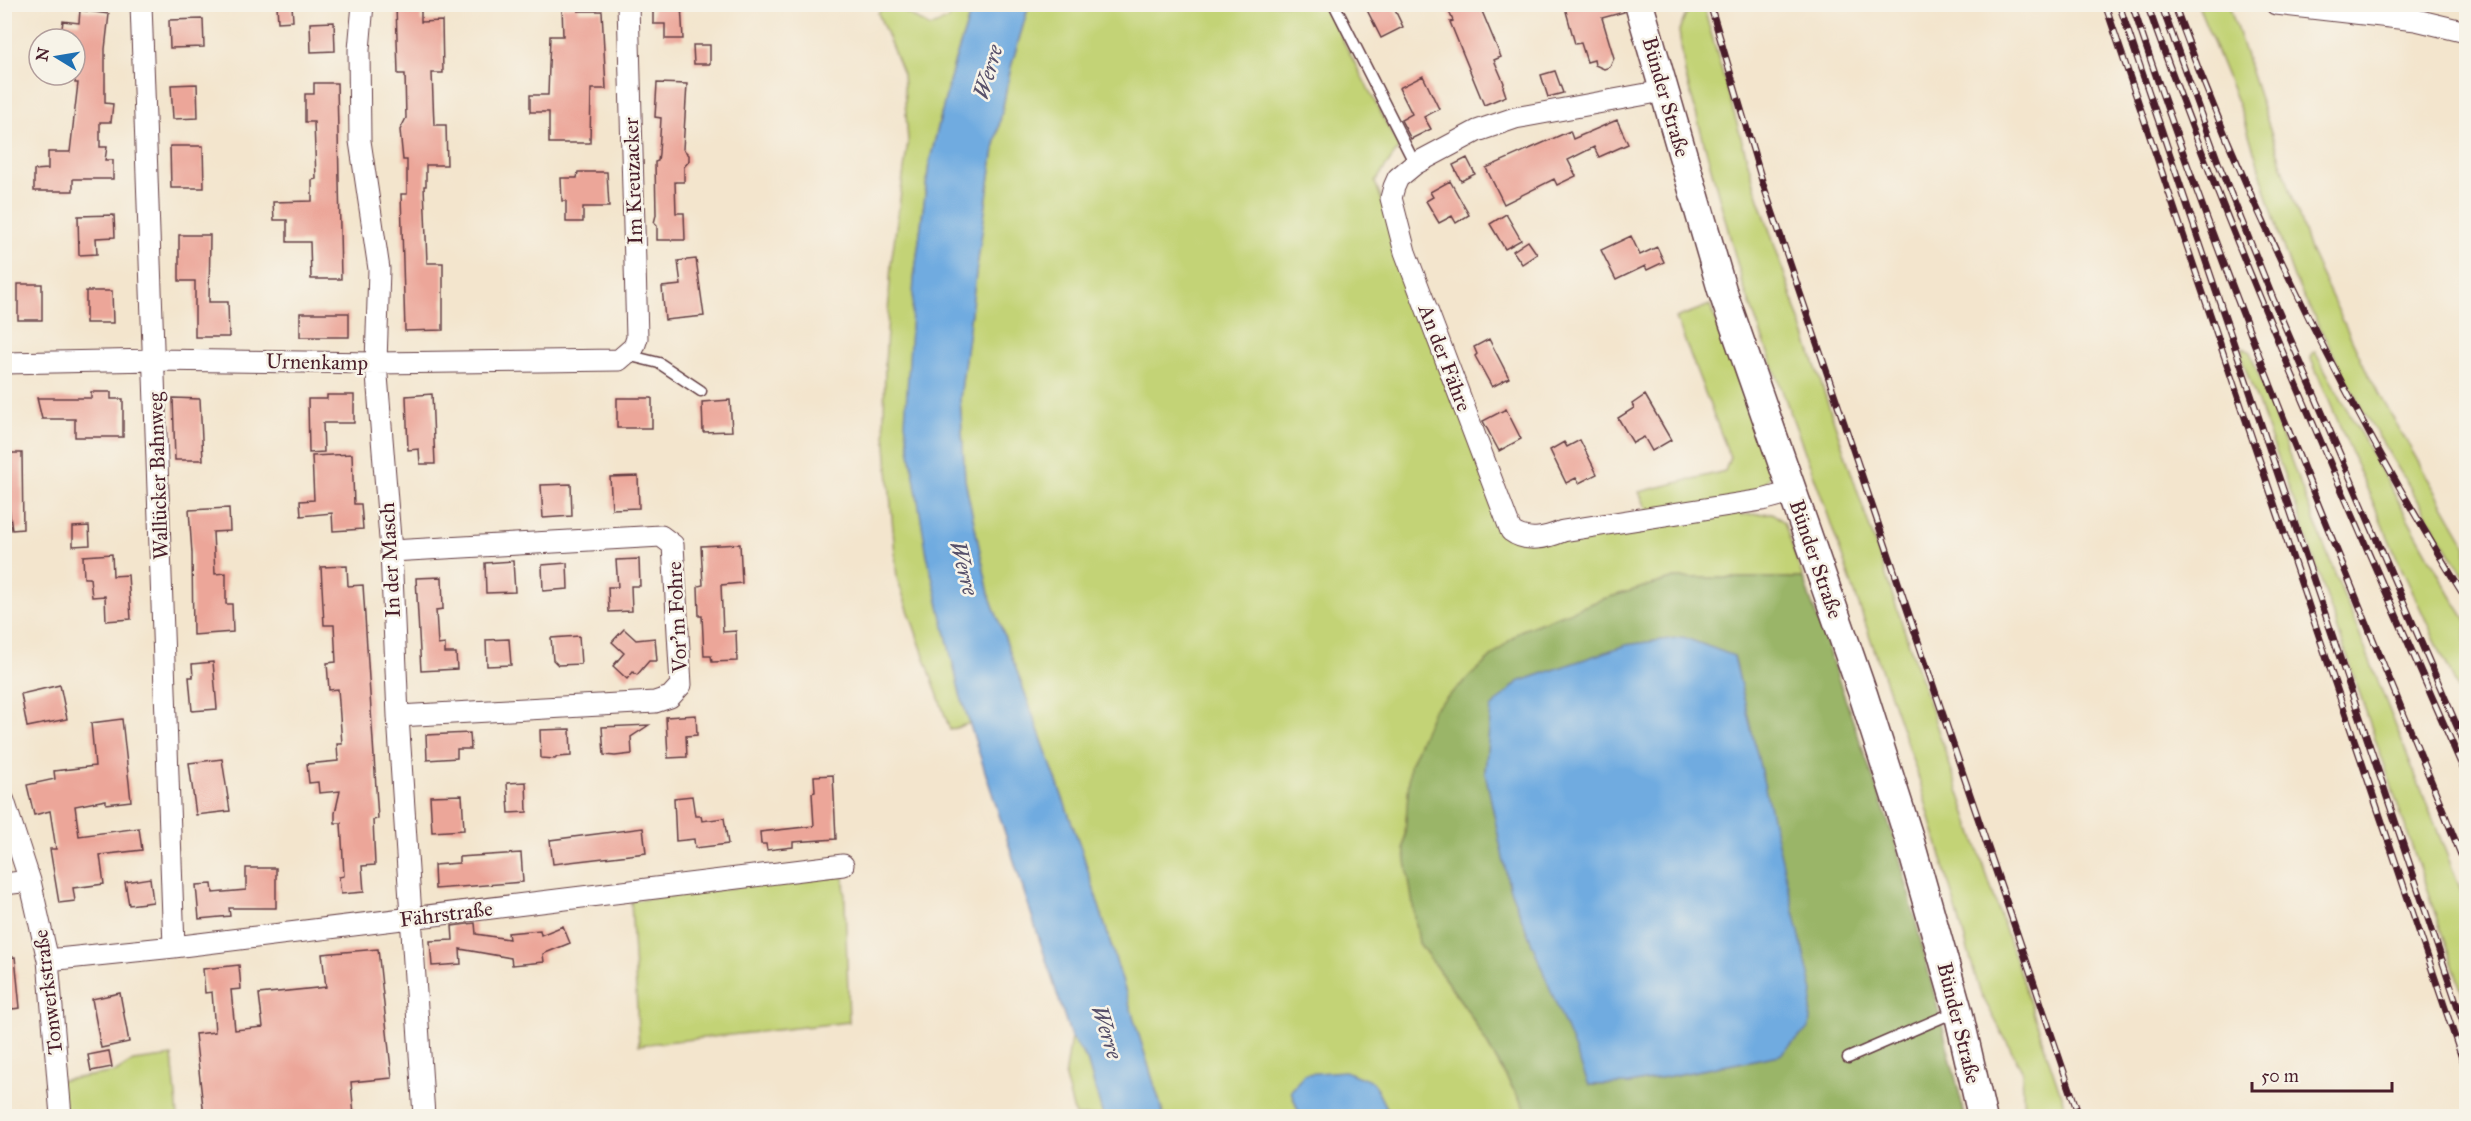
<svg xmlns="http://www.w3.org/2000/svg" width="2471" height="1121" viewBox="0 0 2471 1121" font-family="'IM FELL Great Primer',serif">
<rect width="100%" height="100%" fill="#f7f3e8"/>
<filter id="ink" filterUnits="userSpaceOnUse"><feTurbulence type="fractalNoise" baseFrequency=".0167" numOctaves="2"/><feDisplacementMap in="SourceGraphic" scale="12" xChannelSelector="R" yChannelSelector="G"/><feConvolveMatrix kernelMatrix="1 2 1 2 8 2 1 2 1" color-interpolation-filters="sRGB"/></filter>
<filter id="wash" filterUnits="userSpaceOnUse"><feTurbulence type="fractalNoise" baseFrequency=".008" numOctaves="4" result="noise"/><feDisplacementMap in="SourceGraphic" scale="24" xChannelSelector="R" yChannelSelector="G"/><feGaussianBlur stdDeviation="1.35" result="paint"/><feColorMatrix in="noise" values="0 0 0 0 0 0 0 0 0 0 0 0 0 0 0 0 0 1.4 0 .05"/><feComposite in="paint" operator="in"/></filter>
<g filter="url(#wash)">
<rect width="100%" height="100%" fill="#f3e5cd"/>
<!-- green -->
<path fill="#c3d376" stroke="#867950" stroke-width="1.5" d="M1324,4L1399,148L1375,182L1509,536L1653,523L1639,492L1725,471L1730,457L1676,318L1710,305L1773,472L1741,515L1772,513L1784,522L1803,578H1675L1603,599L1520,631L1419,943L1468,1011L1529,1116H1390L1373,1082L1291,1091L1300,1116H1164L1082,851L989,594L965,480L960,398L976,274L993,155L1011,67L1029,5Z
M1696,4L1703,5L1756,190L2068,1116H2024L2022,1070L1980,992L1918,776L1821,495L1744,288L1685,73L1679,31L1686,14Z
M884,5H893L930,27L949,19L950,5H973L953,67L929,164L914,279L960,694L970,723L950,730L897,578L884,421L885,364L891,264L908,141L903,74L878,13Z
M2229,5L2311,253L2369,376L2466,545V579L2363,411L2294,278L2280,238L2246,124L2198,5Z
M2243,348L2250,352L2308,505L2466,903V1004L2296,507L2241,357Z
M2315,352L2451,596L2466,620V706L2400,565L2311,359L2312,353Z
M844,873L849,1022L639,1045L631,901Z
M1071,1037L1087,1060L1103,1116H1075L1065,1078Z
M172,1056L178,1116H48L45,1083L116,1072L133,1061Z"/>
<!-- forest -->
<path fill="#9ab567" stroke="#726a49" stroke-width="1.5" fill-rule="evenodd" d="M1675,578H1803L1897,847L1965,1116H1529L1468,1011L1419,943L1404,848L1410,765L1433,710L1520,631L1603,599ZM1734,656L1770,813L1780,1055L1629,1084L1589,1085L1485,772L1492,708L1518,682Z"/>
<!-- water -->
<path fill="#6fabe0" stroke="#5c6586" stroke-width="1.5" d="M973,5H1029L1011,67L993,155L976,274L960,398L965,480L989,594L1082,851L1164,1116H1103L1087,1060L1071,1037L960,694L927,555L905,423L914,279L929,164L953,67Z
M1683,637L1734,656L1813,992L1809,1028L1780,1055L1629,1084L1589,1085L1509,887L1485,772L1491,708L1518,682L1626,645Z
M1345,1071L1373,1082L1390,1116H1300L1291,1091L1304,1074Z"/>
<g id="blocks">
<!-- building -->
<path fill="#eca699" d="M396,4H421V22L442,21L443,73H432L434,125H446L447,165H426V186H424L427,263H443V330L405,331L401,194H407V160H403L400,130L406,118L405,74H398Z
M653,4H681L683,39H665V24H653Z
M1364,4H1392L1403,27L1381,38Z
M1446,4H1479L1501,57L1494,60L1504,83L1503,87L1506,96L1484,105L1450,22L1453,21Z
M1564,4H1623L1624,12L1602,18L1614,58L1610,67L1604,69L1595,65L1594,60L1587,62L1581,43L1575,44Z
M277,5H292L293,21L278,22Z
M578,6V11H602L606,89H591L590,143H549V112H530V95H548L550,36H563L562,7Z
M80,10L109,14L105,49V103L113,104L111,122H100V147H107L105,160H113V179H73V191H34V170L48,169V152H70L78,83H75V37L61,35L63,21L79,23Z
M203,19L204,47L170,48L169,20Z
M334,22L335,51L311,52L310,23Z
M693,45H710V64H694Z
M1555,71L1563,93L1548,97L1541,75Z
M1423,76L1439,109L1424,117L1431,129L1411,139L1401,120L1412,114L1399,88Z
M314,83H337L341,279H311L310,242H287V220H274L273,202L312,201V180L316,179L314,122H305V94H314Z
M657,83L687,84L683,149L689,155V161L684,167V182H675L676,213H684L685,240H657V226L654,223L656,215L655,162L658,161L659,153L661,118L655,117Z
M197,84L198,118L173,119L171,85Z
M1617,120L1628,144L1599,157L1594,147L1568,160L1576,176L1557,185L1554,179L1504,204L1486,168L1570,131L1573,139Z
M170,146H203L204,188H171Z
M1467,158L1475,174L1461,181L1453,165Z
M578,172H607L609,207H583V222H566V201H562L561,178H577Z
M1450,181L1469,215L1456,223L1452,216L1439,223L1426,201L1433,197L1430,192Z
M1506,214L1521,240L1505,249L1490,224Z
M114,215L115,237L96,238L97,254L79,255L78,216Z
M179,235H210L209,302H228L229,337H195V281H179Z
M1631,236L1640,255L1657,247L1664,262L1647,270L1645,266L1616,280L1601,250Z
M1528,241L1537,254L1522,264L1513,251Z
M696,259L704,316L665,320L662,287L681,285L678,261Z
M18,284H42V320H18Z
M86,291H112L113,323H86Z
M300,313H349V337H300Z
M1489,339L1509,378L1492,387L1475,356L1477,354L1474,347Z
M91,392H111V399H123V437H75V419H42L37,398H91Z
M432,394L435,464H420L419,449L408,450L406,396Z
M327,395H354V423H323L324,452L309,453L308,399H327Z
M1645,395L1671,440L1652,451L1644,437L1633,443L1618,418L1634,408L1632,404Z
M173,398L200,399L203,460H175Z
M617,398H652V428H617Z
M730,400L732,431L703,432L702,402Z
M1506,409L1521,439L1499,451L1483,421Z
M1580,440L1597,474L1579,483L1576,478L1566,483L1550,450L1564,442L1567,447Z
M5,453H22L23,529L12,530L5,477Z
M352,454L354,504H361L363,529L333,531L332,513L301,516L300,501L314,500L312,456Z
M638,476L639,508L612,509L610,477Z
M571,484L572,516L543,518L541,485Z
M229,508L230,531L213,532L215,574L226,573V604H232L233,632L193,635L192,553L189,510Z
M89,526L90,545L73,546V527Z
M740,544L742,583L721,585L723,632L736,631L737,661L712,662L711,656H704L702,616H699L698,586L703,585L701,546Z
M112,554L113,576L128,575L131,619L106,621L105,596L92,597L90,578H84L83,556Z
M639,559L640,586H631L632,611L609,612L608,587H618L616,560Z
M513,561L515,592L486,593L485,563Z
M567,563L568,589L543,591L542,565Z
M347,566L348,586L363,585L378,819L373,820L375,865L362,866L364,892L341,894L339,877L344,876L341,823H335V813L340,791L319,793L318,782L309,783L307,764L338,761L337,744H342L338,689L329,690L327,663L336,662L334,625H324L321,567Z
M442,577L443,609L436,610L438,645L445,644V653H456L457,669L421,671L416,578Z
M624,629L636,640L655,638L657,661H649L637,675L633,672L627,679L613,666L624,653L612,642Z
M579,636L581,664L558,665L553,660L551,638Z
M509,639L511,665L487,666L486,640Z
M213,662L217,709L192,711L189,677H193L192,664Z
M60,685L67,719L27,727L21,694Z
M696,715L697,735L686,736L687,757L668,758L666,717Z
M122,719L131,801L106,804V800L75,806L79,836L139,828L142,850L100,855L104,884L73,888L75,901L59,903L50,849H56L50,811L34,815L27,785L55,779L54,771L95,766L91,723Z
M649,725L631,737L632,754L615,756L604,755L602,727Z
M570,729L571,756L557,757L555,759L541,758L540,730Z
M470,733L471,749H457V758L427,760L426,735Z
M222,759L230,811L196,815L189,763Z
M833,775L836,839L793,842V847L767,850L766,844H761L760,832L814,826L812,793L815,792L814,776Z
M526,782L527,812L509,813L507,783Z
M462,795L464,830L432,832L430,796Z
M692,796L695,816H701L702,821L724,818L728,844L695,848L694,839L676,841L674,798Z
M643,828L646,853L553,864L550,840Z
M521,853L523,882L435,889L434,865L459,863V857Z
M246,868H276V908H229L230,916L199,919L196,885L212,884L213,893L246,890Z
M150,878L153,902L129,905L125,882Z
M475,923L476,934L509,939L508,933L540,930L541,935L563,926L570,943L543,954L544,962L512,965L511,958L460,949L461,964L432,966L430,941L453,940L452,926Z
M378,949L392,1078L351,1082L354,1116H204L195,1034L215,1032L212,992L205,993L203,969L239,965L241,989L231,990L235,1030L263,1027L259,994L326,987L322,954Z
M15,957L20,1008L4,1010V958Z
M120,993L129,1042L101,1048L92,999Z
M109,1051L112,1067L91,1071L88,1055Z"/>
</g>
</g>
<g filter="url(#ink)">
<use href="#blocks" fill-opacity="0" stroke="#633d43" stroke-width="1.5"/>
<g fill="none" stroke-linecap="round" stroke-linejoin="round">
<defs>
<path id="service" d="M1334,4L1415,164
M627,355L659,363L701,391
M1848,1058L1957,1011"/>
<path id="minor" d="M141,4L174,947
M363,4L359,50L360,141L379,269L376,363L391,551L398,716L424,1116
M2276,4L2416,20L2466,32
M1663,91L1515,118L1477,131L1415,164L1398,178L1394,187L1391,198L1405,252L1511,531C1527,543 1546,538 1563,531L1762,500L1792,492
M4,363L155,360L376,363L619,360L634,347L637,338L628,4
M391,551L661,536L673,545L681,685L670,697L655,702L398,716
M4,801L30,881L48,960L61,1116
M4,884L30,881
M48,960L174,947L843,865"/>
<path id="secondary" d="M1639,4L1722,290L1863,694L1908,835L1958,1011L1982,1116"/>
</defs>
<!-- service casing -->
<use href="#service" stroke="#633d43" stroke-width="13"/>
<!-- minor casing -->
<use href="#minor" stroke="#633d43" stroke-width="23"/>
<!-- secondary casing -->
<use href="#secondary" stroke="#633d43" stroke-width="31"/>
<!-- service -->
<use href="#service" stroke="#fff" stroke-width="10"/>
<!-- minor -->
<use href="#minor" stroke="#fff" stroke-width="21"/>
<!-- secondary -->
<use href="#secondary" stroke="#fff" stroke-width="28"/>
<defs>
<path id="rail" d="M1710,4L1763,184L2079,1116
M2105,4L2466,1070
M2119,4L2466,1031
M2132,4C2228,298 2351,582 2466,867
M2147,4C2240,267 2355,520 2466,775
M2161,4L2218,162L2274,301L2466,747
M2174,4C2250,213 2349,411 2466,599"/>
</defs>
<!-- rail casing -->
<use href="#rail" stroke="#4a1f2b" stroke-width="7"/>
<!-- rail -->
<use href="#rail" stroke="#f7f3e8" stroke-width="4.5" stroke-dasharray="14" stroke-linecap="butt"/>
</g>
</g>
<g text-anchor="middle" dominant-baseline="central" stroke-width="5" stroke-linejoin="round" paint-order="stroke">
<!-- street labels -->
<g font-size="21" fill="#4a1f2b" stroke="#f7f3e8">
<text transform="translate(1666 97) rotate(74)">Bünder Straße</text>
<text transform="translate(633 181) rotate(-92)">Im Kreuzacker</text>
<text transform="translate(1445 358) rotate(69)">An der Fähre</text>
<text transform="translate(317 362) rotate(1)">Urnenkamp</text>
<text transform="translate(158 476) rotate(-92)">Wallücker Bahnweg</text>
<text transform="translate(1816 559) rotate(71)">Bünder Straße</text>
<text transform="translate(390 560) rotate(-93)">In der Masch</text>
<text transform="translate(677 617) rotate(-93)">Vor'm Fohre</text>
<text transform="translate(446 914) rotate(-7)">Fährstraße</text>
<text transform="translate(48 992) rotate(-97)">Tonwerkstraße</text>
<text transform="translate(1959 1023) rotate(76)">Bünder Straße</text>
</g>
<!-- water labels -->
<g font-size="22" font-style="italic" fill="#57506a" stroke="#f7f3e8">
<text transform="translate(988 72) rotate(-74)">Werre</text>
<text transform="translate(964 568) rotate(75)">Werre</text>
<text transform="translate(1107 1032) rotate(72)">Werre</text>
</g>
</g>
<!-- margin -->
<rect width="2471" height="1121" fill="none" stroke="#f7f3e8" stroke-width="24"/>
<!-- north arrow -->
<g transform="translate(57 57) rotate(281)"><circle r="28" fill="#f7f3e8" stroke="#b29e9c" stroke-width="1.5"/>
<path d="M0-4.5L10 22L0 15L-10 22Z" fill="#1f6fb2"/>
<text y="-9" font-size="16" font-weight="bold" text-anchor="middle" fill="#4a1f2b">N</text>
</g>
<!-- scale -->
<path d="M2252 1082v9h140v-9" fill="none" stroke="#4a1f2b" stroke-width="3"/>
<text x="2261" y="1082" font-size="18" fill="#4a1f2b" stroke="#f7f3e8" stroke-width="4.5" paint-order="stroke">50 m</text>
</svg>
